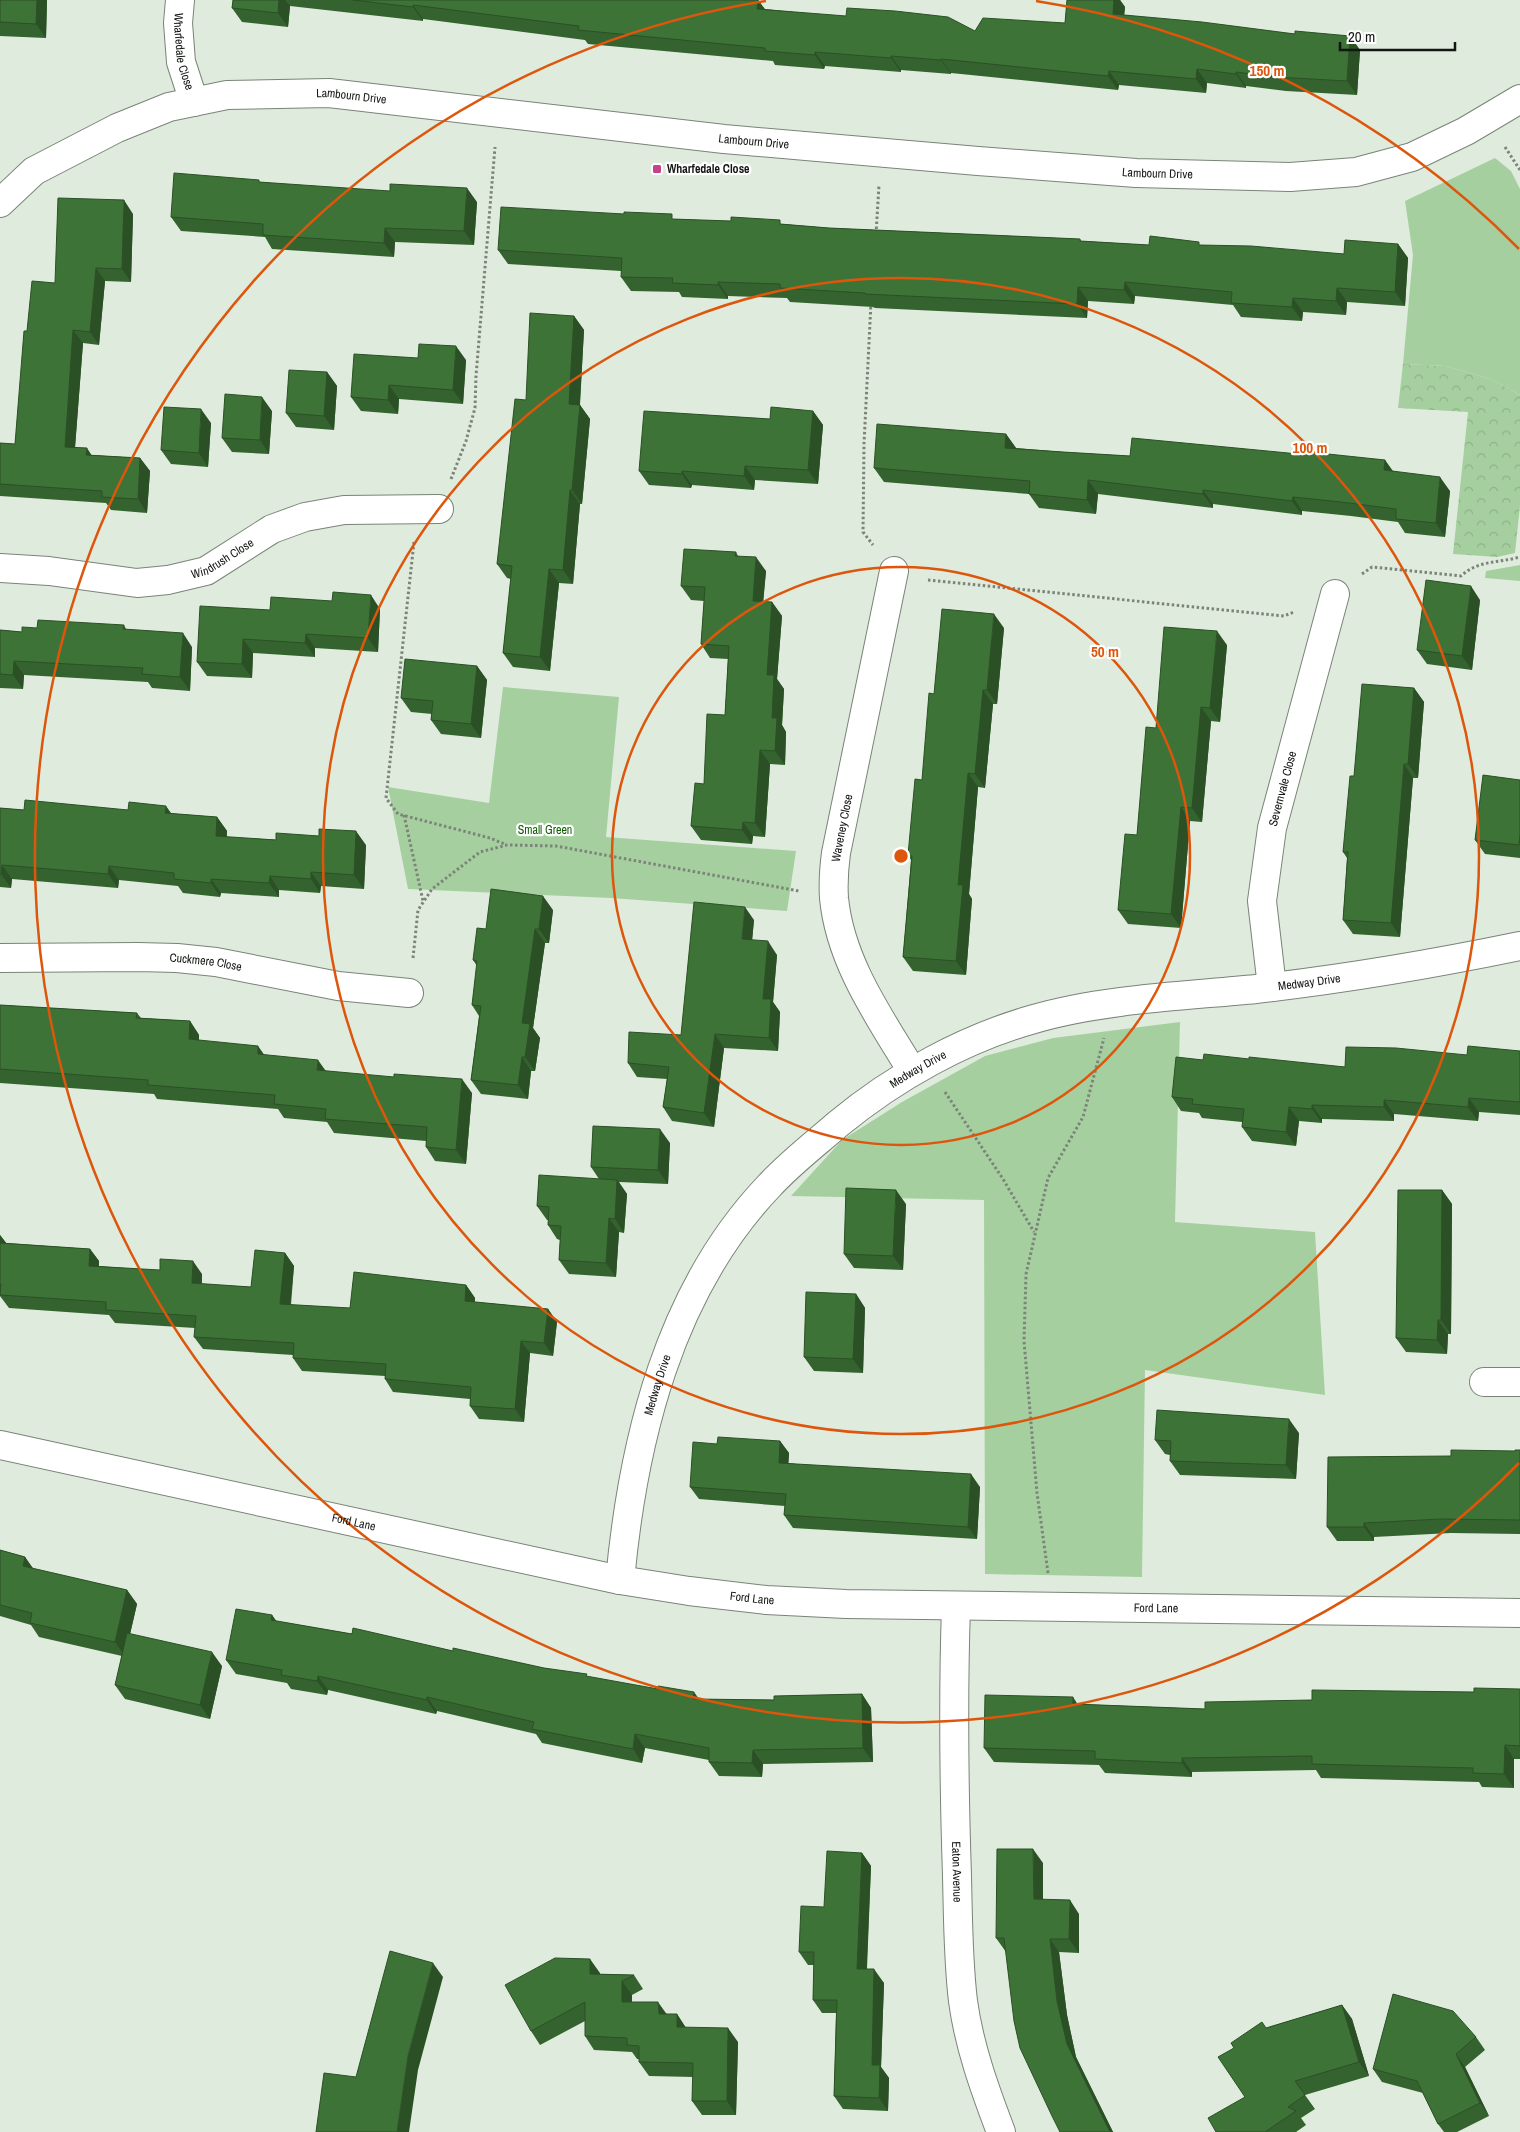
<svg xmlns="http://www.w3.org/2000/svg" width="1520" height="2132" viewBox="0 0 1520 2132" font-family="'Archivo Narrow',sans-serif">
<defs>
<pattern id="forest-crowns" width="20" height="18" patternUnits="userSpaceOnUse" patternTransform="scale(1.25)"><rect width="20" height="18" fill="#a6cfa0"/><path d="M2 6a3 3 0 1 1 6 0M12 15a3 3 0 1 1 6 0" fill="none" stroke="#8eb189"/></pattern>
</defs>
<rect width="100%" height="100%" fill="#dfecdd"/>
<!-- green -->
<path fill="#a6cfa0" d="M1495,158L1511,171L1520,189V395L1493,380L1446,366L1403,364L1413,255L1405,201Z
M1520,565V581L1485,578L1486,571Z
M503,687L619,697L606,837L796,851L787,911L611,898L408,889L388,787L489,803Z
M1180,1022L1175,1222L1315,1232L1325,1395L1145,1370L1142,1577L985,1574L984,1200L791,1196L842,1140L902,1102L985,1056L1053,1038Z"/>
<!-- forest -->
<path fill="url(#forest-crowns)" d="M1403,364L1446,366L1493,380L1520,395V506L1515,553L1497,557L1453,554L1468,412L1398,408Z"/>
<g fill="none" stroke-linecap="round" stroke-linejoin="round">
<defs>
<g id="minor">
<path id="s1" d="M180,0L178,23L181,62L194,102"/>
<path id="s2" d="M0,568L49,571L137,583L168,580L206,571L272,529L305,517L344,510L439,509"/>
<path d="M894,571L836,853C834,868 833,883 834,898C840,962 880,1018 912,1071"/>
<path id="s3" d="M0,958L138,957L177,958L216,962L338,986L409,993"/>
<path id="s4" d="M1272,987L1262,901L1272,828L1335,594"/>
<path d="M1484,1382H1520"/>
<path id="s5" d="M0,1445L620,1580L689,1591L766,1600L846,1604L1520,1613"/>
<path id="s6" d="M620,1580C633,1440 669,1291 769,1186C790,1163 815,1144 838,1124C895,1077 963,1039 1034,1019C1102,999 1185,996 1256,989C1344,979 1433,964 1520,946"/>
<path id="s7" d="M956,1606C953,1696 954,1786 957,1876C958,1917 958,1960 963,2001C969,2046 985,2090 1001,2132"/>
</g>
<g id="tertiary">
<path id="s8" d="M0,203L34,171L117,128L169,107L227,95L329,93L724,139L978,161L1136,173L1290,177L1356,172L1412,157L1466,131L1520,99"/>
</g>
</defs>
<!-- minor casing -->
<use href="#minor" stroke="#798477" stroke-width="30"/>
<!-- tertiary casing -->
<use href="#tertiary" stroke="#798477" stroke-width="30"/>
<!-- path -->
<path stroke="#7c847a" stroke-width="3" stroke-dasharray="2.5 2.5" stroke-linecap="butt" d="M1505,147L1520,170
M876,234L879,185
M871,302L864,444L863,532L873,545
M451,479L466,441L475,408L476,376L495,147
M414,542L386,798L398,814L490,838L507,845
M1362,574L1372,567L1461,576C1478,560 1499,563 1520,557
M928,580L1284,616L1294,612
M404,815L423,901
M413,958L418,910L432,889L480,852L507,845L556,846L799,891
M945,1092L1003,1179L1034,1232
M1048,1573L1037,1493L1024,1341L1026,1274L1048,1178L1083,1117L1104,1038"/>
<!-- minor -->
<use href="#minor" stroke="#fff" stroke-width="28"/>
<!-- tertiary -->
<use href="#tertiary" stroke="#fff" stroke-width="28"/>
</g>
<!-- wall -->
<path fill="#35632f" d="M0,0H47L46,38L0,36Z
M233,0H758L765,9L975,31L1065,23L1067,0H1120L1125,7L1124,15L1295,34L1350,36L1360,50L1357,95L1286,91L1246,86V88L1207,83L1206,93L1119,85L1118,90L951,73V74L901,70V72L825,66L824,69L775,65L773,61L588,44L585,40L423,19V21L290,6L288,27L242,22L232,8Z
M260,182L477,202L474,245L395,242L394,257L272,249L265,237L181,231L171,217Z
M133,214L131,282L105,281L99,345L83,343L75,448L91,455L140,458L150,471L147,513L111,510L106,503L0,496V443L15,444L27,331L55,283Z
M676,219L783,224L829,228L1080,239L1081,241L1149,245H1201L1344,254L1398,244L1408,258L1405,306L1347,302L1346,315L1303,312L1302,321L1241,317L1233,305L1135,296L1134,304L1088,301L1087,318L875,308L873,307L790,302L787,298L728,296V299L682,297L679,292L631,291L621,277V271L508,264L498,250Z
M574,316L584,330L580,405L590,419L582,504H580L573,584L559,583L550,671L513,667L503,653L511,579L507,578L497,564L526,400Z
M418,358L466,360L463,404L399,399L398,414L361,411L351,397Z
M327,372L337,386L334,430L296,427L286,413Z
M272,411L269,454L232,452L222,438Z
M813,411L823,425L818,484L755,480L754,490L692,485L691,488L649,485L639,471L770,419Z
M211,423L208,467L171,464L161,450Z
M1006,434L1016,448L1063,452L1130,456L1309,455L1385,460L1393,471L1450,491L1445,537L1405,533L1398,522L1351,516L1302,511V515L1213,504V508L1098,494L1096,514L1039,508L1029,494L884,482L874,468Z
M736,552L738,556L766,571L763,602H772L782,616L777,679L784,689L782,725L786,732L785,765L770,764L765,837L753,836L752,844L701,840L691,826L725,715L728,659L710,658L701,644L704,601L691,600L681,586Z
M1480,600L1472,670L1427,664L1417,650Z
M380,609L378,652L315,648V657L253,653L252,678L207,676L197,662L270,610Z
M124,625L126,629L192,647L190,691L152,688L148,682L24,675L23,689L0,688V630L22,632L37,628Z
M1004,628L997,704H993L985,788L978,787L969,894L972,899L966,975L913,971L903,957L911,860L908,855L922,780L934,694Z
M1227,645L1220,722L1211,721L1202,822L1190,821L1181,928L1128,924L1118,910L1137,835L1156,728Z
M477,666L487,680L481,738L441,734L431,720L432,714L411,712L401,698Z
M1414,688L1424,702L1418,778H1413L1400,937L1353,934L1343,920L1347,858L1343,852L1354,776Z
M1520,780V858L1485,854L1475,840Z
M0,808L24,810H128L217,817L227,831V837L366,845L364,889L321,886L320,893L279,890V897L221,893L220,897L183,893L178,886L119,880L118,888L12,879L11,888L0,887Z
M553,910L549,943H545L533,1028L540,1038L535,1071H531L528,1099L481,1094L471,1080L479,1016L472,1005L477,966L473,960L486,929Z
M754,920L752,940L777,955L773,1002L780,1012L778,1051L724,1048L714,1127L672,1121L663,1107L667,1079L637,1077L628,1063L681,1035Z
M0,1005L137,1013L141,1018L190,1021L199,1035V1040L265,1055L326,1071L472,1093L466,1164L435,1161L426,1147V1141L334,1133L327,1122L284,1118L278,1109L157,1099L154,1094L0,1083Z
M1520,1051V1115L1479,1112L1478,1121L1394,1114V1121L1322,1119V1123L1299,1121L1296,1146L1252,1141L1242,1127V1122L1202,1118L1199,1113L1181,1111L1172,1097L1203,1060L1249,1059L1345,1067L1467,1055Z
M670,1143L668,1184L619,1182L627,1194L624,1233L619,1232L616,1277L569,1274L559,1260L560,1240L557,1239L548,1225V1220H547L537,1206L599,1179L591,1167Z
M1442,1190L1452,1204L1451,1334H1448L1447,1354L1406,1352L1396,1338Z
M906,1204L903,1270L854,1268L844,1254Z
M0,1235L6,1243L90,1249L99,1261V1266L202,1274V1284L251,1287L285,1253L294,1266L291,1305L350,1308L466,1285L475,1298V1302L548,1309L557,1322L553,1356L530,1353L524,1422L479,1419L470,1406V1399L393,1392L385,1379V1376L302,1371L293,1358V1355L203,1349L194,1337L195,1328L115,1323L109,1315L9,1308L0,1296Z
M856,1294L865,1308L863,1373L814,1371L804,1357Z
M1299,1433L1296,1479L1180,1475L1170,1461V1455L1165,1454L1155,1440Z
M780,1441L789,1453L788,1463L980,1487L977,1539L793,1528L784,1515L785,1506L699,1499L690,1487L717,1444Z
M1520,1450V1534L1451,1533L1374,1537V1541H1337L1327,1527L1451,1456L1515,1451Z
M0,1550L25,1557L33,1569L127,1590L137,1604L130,1634L222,1666L210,1719L125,1699L115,1685L122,1656L39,1637L31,1625L0,1616Z
M272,1615L276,1621L453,1651L544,1668L699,1699L774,1700L862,1694L871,1708L873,1762L763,1764L762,1777L719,1776L709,1762V1760L645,1748L642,1763L542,1743L536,1734L437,1711L436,1714L328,1690L327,1695L291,1689L287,1683L236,1674L226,1660Z
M1520,1689V1759H1514V1788L1482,1787L1479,1782L1321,1778L1316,1770L1192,1772V1777L1105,1773L1099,1765L994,1762L984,1748L1078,1704L1205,1709L1312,1700L1474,1692Z
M862,1853L871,1866L867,1969L884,1983L881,2067L889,2078L888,2111L843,2109L834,2096L836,2013H822L813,2000L814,1965H808L799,1952L824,1907Z
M1043,1863V1899L1079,1914V1953L1059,1952L1067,2015L1076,2057L1113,2132H1060L1006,1952L996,1938Z
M600,1973V1974L634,1975L643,1989L632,1995V2002L667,2014H677L686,2028L738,2042L736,2115H702L692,2101L693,2077L649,2076L639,2062V2059H637L632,2052L594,2050L585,2036V2021L540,2045L531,2031Z
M1342,2005L1352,2019L1369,2076L1305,2095L1315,2109L1301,2118L1306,2125L1296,2132H1216L1245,2097L1266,2028Z
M1476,2037L1485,2050L1465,2067L1489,2116L1457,2132H1444L1438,2124L1423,2093L1382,2082L1373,2069Z"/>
<!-- shaded-wall -->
<path fill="#2b5026" d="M37,0H47L46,38L36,24Z
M279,0H285L290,6L288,27L278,13Z
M758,0L768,14L757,9Z
M1114,0H1120L1125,7L1123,28L1113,14Z
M413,5L423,19V21L413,7Z
M1350,36L1360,50L1357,95L1347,81Z
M815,52L825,66L824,69L815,55Z
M891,56L901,70V72L891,58Z
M941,59L951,73V74L941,60Z
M1197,69L1207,83L1206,93L1196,79Z
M1109,71L1119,85L1118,90L1108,76Z
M1236,72L1246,86V88L1236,74Z
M467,188L477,202L474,245L464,231Z
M124,200L133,214L131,282L122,269Z
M385,228L395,242L394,257L384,243Z
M1398,244L1408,258L1405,306L1395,292Z
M96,268L105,281L99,345L90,332Z
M718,282L728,296V299L718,285Z
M1125,282L1135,296L1134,304L1124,290Z
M1078,287L1088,301L1087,318L1077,304Z
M1337,288L1347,302L1346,315L1336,301Z
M1293,298L1303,312L1302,321L1292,307Z
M574,316L584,330L579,418L580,405L590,419L582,504L572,490L569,404Z
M73,330L83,343L74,460L65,447Z
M456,346L466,360L463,404L453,390Z
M327,372L337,386L334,430L324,416Z
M389,385L399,399L398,414L388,400Z
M262,397L272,411L269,454L260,440Z
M201,409L211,423L208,467L199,453Z
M813,411L823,425L818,484L808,470Z
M1006,434L1016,448L1015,462L1005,448Z
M87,448L96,462L86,455Z
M140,458L150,471L147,513L138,499Z
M1385,460L1394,474L1384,470Z
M745,466L755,480L754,490L744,476Z
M682,471L692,485L691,488L682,474Z
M1440,477L1450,491L1445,537L1436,523Z
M1088,480L1098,494L1096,514L1087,500Z
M570,490L580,504L573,584L563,570Z
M1203,490L1213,504V508L1203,494Z
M1293,497L1302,511V515L1292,501Z
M756,557L766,571L762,615L753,601Z
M549,569L559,583L550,671L540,657Z
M1471,586L1480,600L1472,670L1462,656Z
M371,595L380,609L378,652L368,638Z
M772,602L782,616L777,679L784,689L782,725L786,732L785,765L775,751L767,675Z
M994,614L1004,628L997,704L987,690Z
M1217,631L1227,645L1220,722L1210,708Z
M183,633L192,647L190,691L180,677Z
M306,634L315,648V657L305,643Z
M243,639L253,653L252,678L242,664Z
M14,661L24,675L23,689L13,675Z
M477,666L487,680L481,738L471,724Z
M1414,688L1424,702L1418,778L1408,764Z
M983,690L993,704L985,788L975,774Z
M1201,707L1211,721L1202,822L1192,808Z
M760,750L770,764L765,837L755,823Z
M1404,764L1413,778L1400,937L1391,923Z
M968,773L978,787L969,894L972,899L966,975L956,961L958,885Z
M166,806L176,820L165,813Z
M1181,807L1190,821L1181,928L1171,914Z
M217,817L227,831L225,850L216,836Z
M743,822L753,836L752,844L742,830Z
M356,831L366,845L364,889L354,875Z
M2,865L12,879L11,888L1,874Z
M109,866L119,880L118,888L108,874Z
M311,872L321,886L320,893L311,879Z
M270,876L279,890V897L269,883Z
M211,879L221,893L220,897L211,883Z
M543,896L553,910L549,943L539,929Z
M745,907L754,920L751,952L742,939Z
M535,929L545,943L533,1028L540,1038L535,1071L525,1057L522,1023Z
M768,941L777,955L773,1002L780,1012L778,1051L769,1038L763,999Z
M190,1021L199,1035L198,1053L189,1039Z
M715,1034L724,1048L714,1127L704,1113Z
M258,1046L268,1060L258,1054Z
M522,1057L531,1071L528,1099L518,1085Z
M318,1060L328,1074L317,1070Z
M462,1079L472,1093L466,1164L456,1150Z
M1469,1098L1479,1112L1478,1121L1468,1107Z
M1384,1100L1394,1114V1121L1384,1107Z
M1312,1105L1322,1119V1123L1312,1109Z
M1289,1107L1299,1121L1296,1146L1286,1132Z
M660,1129L670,1143L668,1184L658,1170Z
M617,1180L627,1194L624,1233L615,1219Z
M896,1190L906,1204L903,1270L893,1256Z
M1442,1190L1452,1204L1451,1334L1441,1320Z
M609,1218L619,1232L616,1277L606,1263Z
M0,1235L7,1244L0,1247Z
M90,1249L99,1261L98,1278L89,1266Z
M285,1253L294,1266L289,1317L280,1304Z
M193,1261L202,1274L201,1296L192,1283Z
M466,1285L475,1298L473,1314L465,1301Z
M856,1294L865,1308L863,1373L853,1359Z
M548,1309L557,1322L553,1356L544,1343Z
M1438,1320L1448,1334L1447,1354L1437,1340Z
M521,1341L530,1353L524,1422L515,1409Z
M1289,1419L1299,1433L1296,1479L1286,1465Z
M780,1441L789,1453L788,1475L779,1463Z
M971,1474L980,1487L977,1539L968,1527Z
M1364,1523L1374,1537V1541L1364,1527Z
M25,1557L35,1571L23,1566Z
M127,1590L137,1604L125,1656L115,1642Z
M272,1615L282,1629L271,1620Z
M212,1652L222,1666L210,1719L200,1705Z
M318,1676L328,1690L327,1695L317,1681Z
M694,1692L704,1706L693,1699Z
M862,1694L871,1708L873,1762L863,1748Z
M427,1697L437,1711L436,1714L427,1700Z
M1073,1697L1082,1711L1073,1704Z
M635,1734L645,1748L642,1763L633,1749Z
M1505,1745L1514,1759V1788L1504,1774Z
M753,1750L763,1764L762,1777L752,1763Z
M1182,1758L1192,1772V1777L1182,1763Z
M1033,1849L1043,1863V1913L1034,1899Z
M862,1853L871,1866L866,1982L857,1969Z
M1070,1900L1079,1914V1953L1069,1939Z
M1050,1939L1059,1952L1067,2015L1076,2057L1113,2132H1110L1067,2044L1057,2001Z
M590,1959L600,1973V1988L590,1974Z
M433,1963L443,1977L418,2070L409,2132H397L408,2056Z
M874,1969L884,1983L881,2067L889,2078L888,2111L879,2098L872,2065Z
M622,1981L632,1995L631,2016L622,2002Z
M658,2002L668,2016L659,2014Z
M1342,2005L1352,2019L1369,2076L1359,2062Z
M677,2014L686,2028L677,2027Z
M728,2028L738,2042L736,2115L727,2101Z
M1456,2054L1465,2067L1489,2116L1480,2103Z"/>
<!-- building -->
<path fill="#3e7337" stroke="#2b5026" d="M0,0H37L36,24L0,22Z
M233,0H279L278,13L232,8Z
M353,0H758L757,9L846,16L847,8L895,11L948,17L975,31L983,18L1065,23L1067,0H1114L1113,14L1202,22L1295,34V31L1350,36L1347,81L1276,77L1236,72V74L1197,69L1196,79L1109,71L1108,76L941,59V60L891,56V58L815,52V55L765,51V48L578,30L579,26L413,5V7Z
M174,173L259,180V182L390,191V184L467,188L464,231L385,228L384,243L263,235V224L171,217Z
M58,198L124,200L122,269L96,268L90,332L73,330L65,447L87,448L86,455L140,458L138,499L102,497V491L0,484V443L15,444L24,331H27L32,281L55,283Z
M501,207L624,214V212L672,214V219L731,221V217L780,220V224L829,228L1080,239V241L1149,245L1150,236L1199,242V245L1251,246L1344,254L1345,240L1398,244L1395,292L1337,288L1336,301L1293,298L1292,307L1231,303L1232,292L1125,282L1124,290L1078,287L1077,304L865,294V293L780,288V284L718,282V285L672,283L673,278L621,277L622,258L498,250Z
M530,313L574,316L569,404L580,405L572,490H570L563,570L549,569L540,657L503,653L512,566L497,564L515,399L526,400Z
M419,344L456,346L453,390L389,385L388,400L351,397L354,354L418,358Z
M289,370L327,372L324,416L286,413Z
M225,394L262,397L260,440L222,438Z
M164,407L201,409L199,453L161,450Z
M771,407L813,411L808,470L745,466L744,476L682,471V474L639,471L644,411L770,419Z
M877,424L1006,434L1005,448L1063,452L1130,456L1132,438L1309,455V452L1385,460L1384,470L1440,477L1436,523L1396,519V509L1341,502L1293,497L1292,501L1203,490V494L1088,480L1087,500L1029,494L1030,481L874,468Z
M684,549L736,552L735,556L756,557L753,601L772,602L767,675H774L772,718H777L775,751L760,750L755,823L743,822L742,830L691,826L695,783L704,784L707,714L725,715L729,646L701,644L705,587L681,586Z
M1426,580L1471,586L1462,656L1417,650Z
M333,592L371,595L368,638L306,634L305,643L243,639L242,664L197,662L200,606L270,610L271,597L332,601Z
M942,609L994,614L987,690H983L975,774L968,773L958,885H963L956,961L903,957L912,856L908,855L915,779L922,780L929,693L934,694Z
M38,620L124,625L123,629L183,633L180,677L142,674L143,668L14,661L13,675L0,674V630L22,632V627L37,628Z
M1164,627L1217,631L1210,708L1201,707L1192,808L1181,807L1171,914L1118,910L1125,834L1137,835L1146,727L1156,728Z
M405,659L477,666L471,724L431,720L433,701L401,698Z
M1362,684L1414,688L1408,764H1404L1391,923L1343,920L1348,852H1343L1350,776H1354Z
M1483,775L1520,780V834L1519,845L1475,840Z
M25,800L128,810L129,802L166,806L165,813L217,817L216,836L276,840V833L319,836V829L356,831L354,875L311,872V879L270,876L269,883L211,879V883L174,879V873L109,866L108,874L2,865L1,874H0V808L24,810Z
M491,889L543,896L539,929H535L522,1023L530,1024L525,1057H522L518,1085L471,1080L481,1006L472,1005L477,961L473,960L477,928L486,929Z
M694,902L745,907L742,939L768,941L763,999H771L769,1038L715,1034L704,1113L663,1107L669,1067L628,1063L629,1032L681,1035Z
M0,1005L137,1013L136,1018L190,1021L189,1039L258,1046V1054L318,1060L317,1070L394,1077V1074L462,1079L456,1150L426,1147L427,1127L325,1119L326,1109L274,1104L275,1095L148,1085V1080L0,1069Z
M1468,1046L1520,1051V1102L1469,1098L1468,1107L1384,1100V1107L1312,1105V1109L1289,1107L1286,1132L1242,1127L1244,1109L1192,1104L1193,1099L1172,1097L1176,1057L1203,1060L1204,1054L1249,1059V1057L1345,1067L1346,1047L1396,1048L1467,1055Z
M593,1126L660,1129L658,1170L591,1167Z
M539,1175L617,1180L615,1219L609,1218L606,1263L559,1260L561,1226L548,1225L549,1207L537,1206Z
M846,1188L896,1190L893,1256L844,1254Z
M1398,1190H1442L1441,1320H1438L1437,1340L1396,1338Z
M0,1243L90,1249L89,1266L160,1270V1259L193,1261L192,1283L251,1287L255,1250L285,1253L280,1304L350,1308L354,1272L466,1285L465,1301L548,1309L544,1343L521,1341L515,1409L470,1406L471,1387L385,1379L386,1364L293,1358L294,1343L194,1337L196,1316L106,1310V1302L0,1295L1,1284H0Z
M806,1292L856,1294L853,1359L804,1357Z
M1157,1410L1289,1419L1286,1465L1170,1461L1171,1441L1155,1440Z
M718,1437L780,1441L779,1463L971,1474L968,1527L784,1515L786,1494L690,1487L693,1442L717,1444Z
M1451,1450L1515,1451V1450H1520V1520L1441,1519L1364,1523V1527H1327L1328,1457L1451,1456Z
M0,1550L25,1557L23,1566L127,1590L115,1642L30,1623L32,1613L0,1605Z
M236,1609L272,1615L271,1620L352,1634L353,1628L453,1651V1648L544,1668L587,1674L586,1676L658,1689V1686L694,1692L693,1699L774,1700V1696L862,1694L863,1748L753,1750L752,1763L709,1762V1748L635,1734L633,1749L532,1729L534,1722L427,1697V1700L318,1676L317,1681L281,1675L282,1670L226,1660Z
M127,1633L212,1652L200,1705L115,1685Z
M1474,1688L1520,1689V1746L1505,1745L1504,1774L1473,1773V1768L1312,1764V1756L1182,1758V1763L1095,1759V1751L984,1748L985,1695L1073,1697V1704L1205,1709V1702L1312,1700V1690L1474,1692Z
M997,1849H1033L1034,1899L1070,1900L1069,1939H1050L1057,2001L1067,2044L1110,2132L1112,2131V2132H1060L1052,2116L1020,2048L1014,2021L1004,1938H996Z
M827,1851L862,1853L857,1969H874L872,2065H880L879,2098L834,2096L837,2000H813L814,1952H799L801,1906L824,1907Z
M390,1951L433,1963L408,2056L397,2132H316L324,2073L356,2077Z
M555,1958L590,1959V1974L634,1975L622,1981V2002H658L659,2014H677V2027L728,2028L727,2101H692L693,2063L639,2062V2046L627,2045V2038L585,2036V2002L531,2031L505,1985Z
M1393,1994L1453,2011L1476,2037L1456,2054L1480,2103L1438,2124L1417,2081L1373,2069Z
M1342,2005L1359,2062L1295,2081L1305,2095L1288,2107L1296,2111L1265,2132H1216L1208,2118L1245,2097L1218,2057L1234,2048L1231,2043L1262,2022L1266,2028Z"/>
<!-- distance rings -->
<g fill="none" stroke="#dd560c" stroke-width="2.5">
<circle cx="901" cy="856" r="289"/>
<circle cx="901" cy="856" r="578"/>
<path d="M1519 1463A866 866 0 1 1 766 1M1036 1A866 866 0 0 1 1519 249"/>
</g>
<!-- markers -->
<rect fill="#c74389" stroke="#fff" stroke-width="2" x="652" y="164" width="10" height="10" rx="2.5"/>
<g text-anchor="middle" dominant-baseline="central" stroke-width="4.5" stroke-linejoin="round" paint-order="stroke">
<!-- street labels -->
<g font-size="12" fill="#131712" stroke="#fff">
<text stroke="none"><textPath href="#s1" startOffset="52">Wharfedale Close</textPath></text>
<text stroke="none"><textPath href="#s8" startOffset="380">Lambourn Drive</textPath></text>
<text stroke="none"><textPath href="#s8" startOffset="785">Lambourn Drive</textPath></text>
<text stroke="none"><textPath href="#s8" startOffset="1190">Lambourn Drive</textPath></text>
<text stroke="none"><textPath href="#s2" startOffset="228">Windrush Close</textPath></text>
<text stroke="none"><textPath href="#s4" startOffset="201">Severnvale Close</textPath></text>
<text transform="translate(842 828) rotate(-79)">Waveney Close</text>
<text stroke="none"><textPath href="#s3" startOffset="206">Cuckmere Close</textPath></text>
<text stroke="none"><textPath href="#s6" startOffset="1024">Medway Drive</textPath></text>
<text stroke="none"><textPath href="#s6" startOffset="619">Medway Drive</textPath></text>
<text stroke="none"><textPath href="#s6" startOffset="199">Medway Drive</textPath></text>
<text stroke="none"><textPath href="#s5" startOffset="362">Ford Lane</textPath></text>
<text stroke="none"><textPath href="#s5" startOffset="768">Ford Lane</textPath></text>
<text stroke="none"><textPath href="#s5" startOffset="1172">Ford Lane</textPath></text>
<text stroke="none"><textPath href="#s7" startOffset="266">Eaton Avenue</textPath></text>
</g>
<!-- poi labels -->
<g font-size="12" font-weight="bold" fill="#131712" stroke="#fff" text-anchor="start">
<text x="667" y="169">Wharfedale Close</text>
</g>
<!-- park labels -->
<g font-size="12" fill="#0f5d01" stroke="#fff">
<text x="545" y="830">Small Green</text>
</g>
</g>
<circle cx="901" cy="856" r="8" fill="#dd560c" stroke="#fff" stroke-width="2.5"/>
<g font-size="15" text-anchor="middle" font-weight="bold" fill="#dd560c" stroke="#fff" stroke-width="4.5" stroke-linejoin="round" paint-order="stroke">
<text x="1267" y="76">150 m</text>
<text x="1310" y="453">100 m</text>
<text x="1105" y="657">50 m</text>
</g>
<!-- scale -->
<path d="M1340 42v8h115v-8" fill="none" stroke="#131712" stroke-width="2.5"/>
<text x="1348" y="42" font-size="15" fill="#131712" stroke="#ffffff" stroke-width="4" paint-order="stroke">20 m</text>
</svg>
